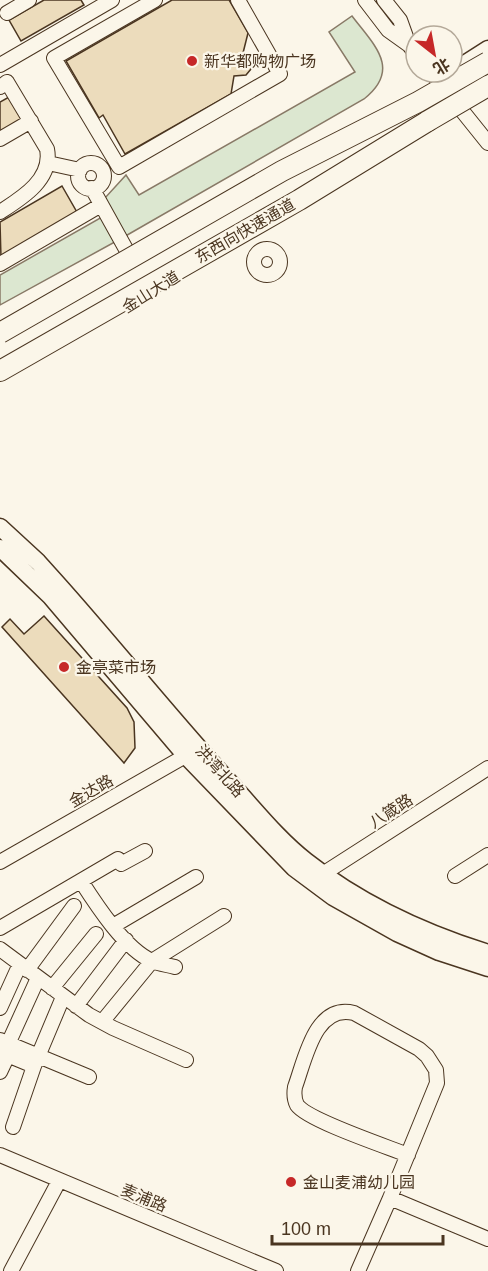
<svg xmlns="http://www.w3.org/2000/svg" width="488" height="1271" viewBox="0 0 488 1271" font-family="Arial,'Noto Sans SC',sans-serif">
<rect width="100%" height="100%" fill="#fbf6e9"/>
<!-- green -->
<path fill="#dce7d0" stroke="#887966" stroke-width="1.5" d="M352,16C374,45 402,69 364,99L122,238L0,305V275L111,212L104,199L126,175L139,195L355,72L329,32Z"/>
<!-- building -->
<path fill="#ecdcbc" stroke="#4a3520" stroke-width="1.5" d="M44,0H81L84,5L21,41L9,20Z
M172,0H229L248,33L243,53L250,59L251,69L246,75L234,76L231,94L125,154L103,115L99,118L66,61Z
M9,97L24,123L0,137V102Z
M62,186L78,214L1,258L0,222Z
M44,616L127,708L134,722L135,748L124,763L2,627L10,619L24,634Z"/>
<g fill="none" stroke-linecap="round" stroke-linejoin="round">
<defs>
<path id="minor" d="M155,0L54,58L119,167L280,74L238,0
M365,0L388,30L409,45L416,54
M384,0L400,20L409,45
M7,13L29,0
M0,65L112,0
M431,72L488,143
M0,87L7,82L47,149C53,179 22,198 0,212
M0,139L31,121
M48,163L80,170
M78 176a13 13 0 1 1 26 0a13 13 0 1 1-26 0Z
M92,188L132,260
M254 262a13 13 0 1 1 26 0a13 13 0 1 1-26 0Z
M0,264L101,205
M0,862L194,751
M455,876L488,855
M315,879L488,768
M81,881C97,906 125,949 152,961C159,964 168,965 175,967
M113,926L196,877
M0,928L118,859L121,864L145,851
M0,949L89,1015L113,1028L186,1060
M27,970L74,906
M52,988L96,934
M76,1006L126,940
M0,1008L20,964
M102,1022L152,961L224,916
M0,1040L89,1077
M8,1044L38,978
M0,1052L34,1066
M0,1072L8,1055
M13,1127L34,1066L63,997
M0,1155L276,1271
M390,1198L437,1083L436,1070L427,1056L419,1049L354,1013C315,1003 305,1060 295,1087C294,1093 294,1099 297,1105C307,1120 388,1147 408,1155
M11,1271L59,1181
M358,1271L390,1198L488,1239"/>
<path id="major" d="M452,72L488,49
M0,527L38,562L56,582C116,649 172,720 233,786C256,811 278,839 306,861C359,903 424,933 488,953
M0,548L51,597L186,756L294,868L333,897L397,933L439,952L488,968"/>
<path id="highway" d="M0,371L299,200L428,121"/>
</defs>
<!-- minor casing -->
<use href="#minor" stroke="#4a3520" stroke-width="16"/>
<!-- major casing -->
<use href="#major" stroke="#4a3520" stroke-width="19"/>
<!-- highway casing -->
<use href="#highway" stroke="#4a3520" stroke-width="22"/>
<!-- minor -->
<use href="#minor" stroke="#fbf6e9" stroke-width="14"/>
<!-- major -->
<use href="#major" stroke="#fbf6e9" stroke-width="16"/>
<!-- highway -->
<use href="#highway" stroke="#fbf6e9" stroke-width="20"/>
<defs>
<path id="highway-bridge" d="M428,121L488,86
M0,333L282,171L418,102L488,62"/>
</defs>
<!-- highway-bridge casing -->
<use href="#highway-bridge" stroke="#4a3520" stroke-width="22" stroke-linecap="butt"/>
<!-- highway-bridge -->
<use href="#highway-bridge" stroke="#fbf6e9" stroke-width="20"/>
</g>
<!-- markers -->
<g fill="#c62828" stroke="#fbf6e9" stroke-width="2">
<circle cx="192" cy="61" r="6"/>
<circle cx="64" cy="667" r="6"/>
<circle cx="291" cy="1182" r="6"/>
</g>
<g text-anchor="middle" dominant-baseline="central" stroke-width="4.5" stroke-linejoin="round" paint-order="stroke">
<!-- poi labels -->
<g font-size="16" fill="#4a3520" stroke="#fbf6e9" text-anchor="start">
<text x="204" y="61">新华都购物广场</text>
<text x="76" y="667">金亭菜市场</text>
<text x="303" y="1182">金山麦浦幼儿园</text>
</g>
<!-- street labels -->
<g font-size="16" fill="#4a3520" stroke="#fbf6e9">
<text transform="translate(245 231) rotate(-30)">东西向快速通道</text>
<text transform="translate(151 292) rotate(-32)">金山大道</text>
<text transform="translate(220 771) rotate(48)">洪湾北路</text>
<text transform="translate(91 791) rotate(-30)">金达路</text>
<text transform="translate(391 811) rotate(-33)">八箴路</text>
<text transform="translate(144 1198) rotate(22)">麦浦路</text>
</g>
</g>
<!-- north arrow -->
<g transform="translate(434 54) rotate(149)"><circle r="28" fill="#fbf6e9" stroke="#b4a999" stroke-width="1.5"/>
<path d="M0-4.5L10 22L0 15L-10 22Z" fill="#c62828"/>
<text y="-9" font-size="16" font-weight="bold" text-anchor="middle" fill="#4a3520">北</text>
</g>
<!-- scale -->
<path d="M272 1235v9h171v-9" fill="none" stroke="#4a3520" stroke-width="3"/>
<text x="281" y="1235" font-size="18" fill="#4a3520" stroke="#fbf6e9" stroke-width="4.5" paint-order="stroke">100 m</text>
</svg>
